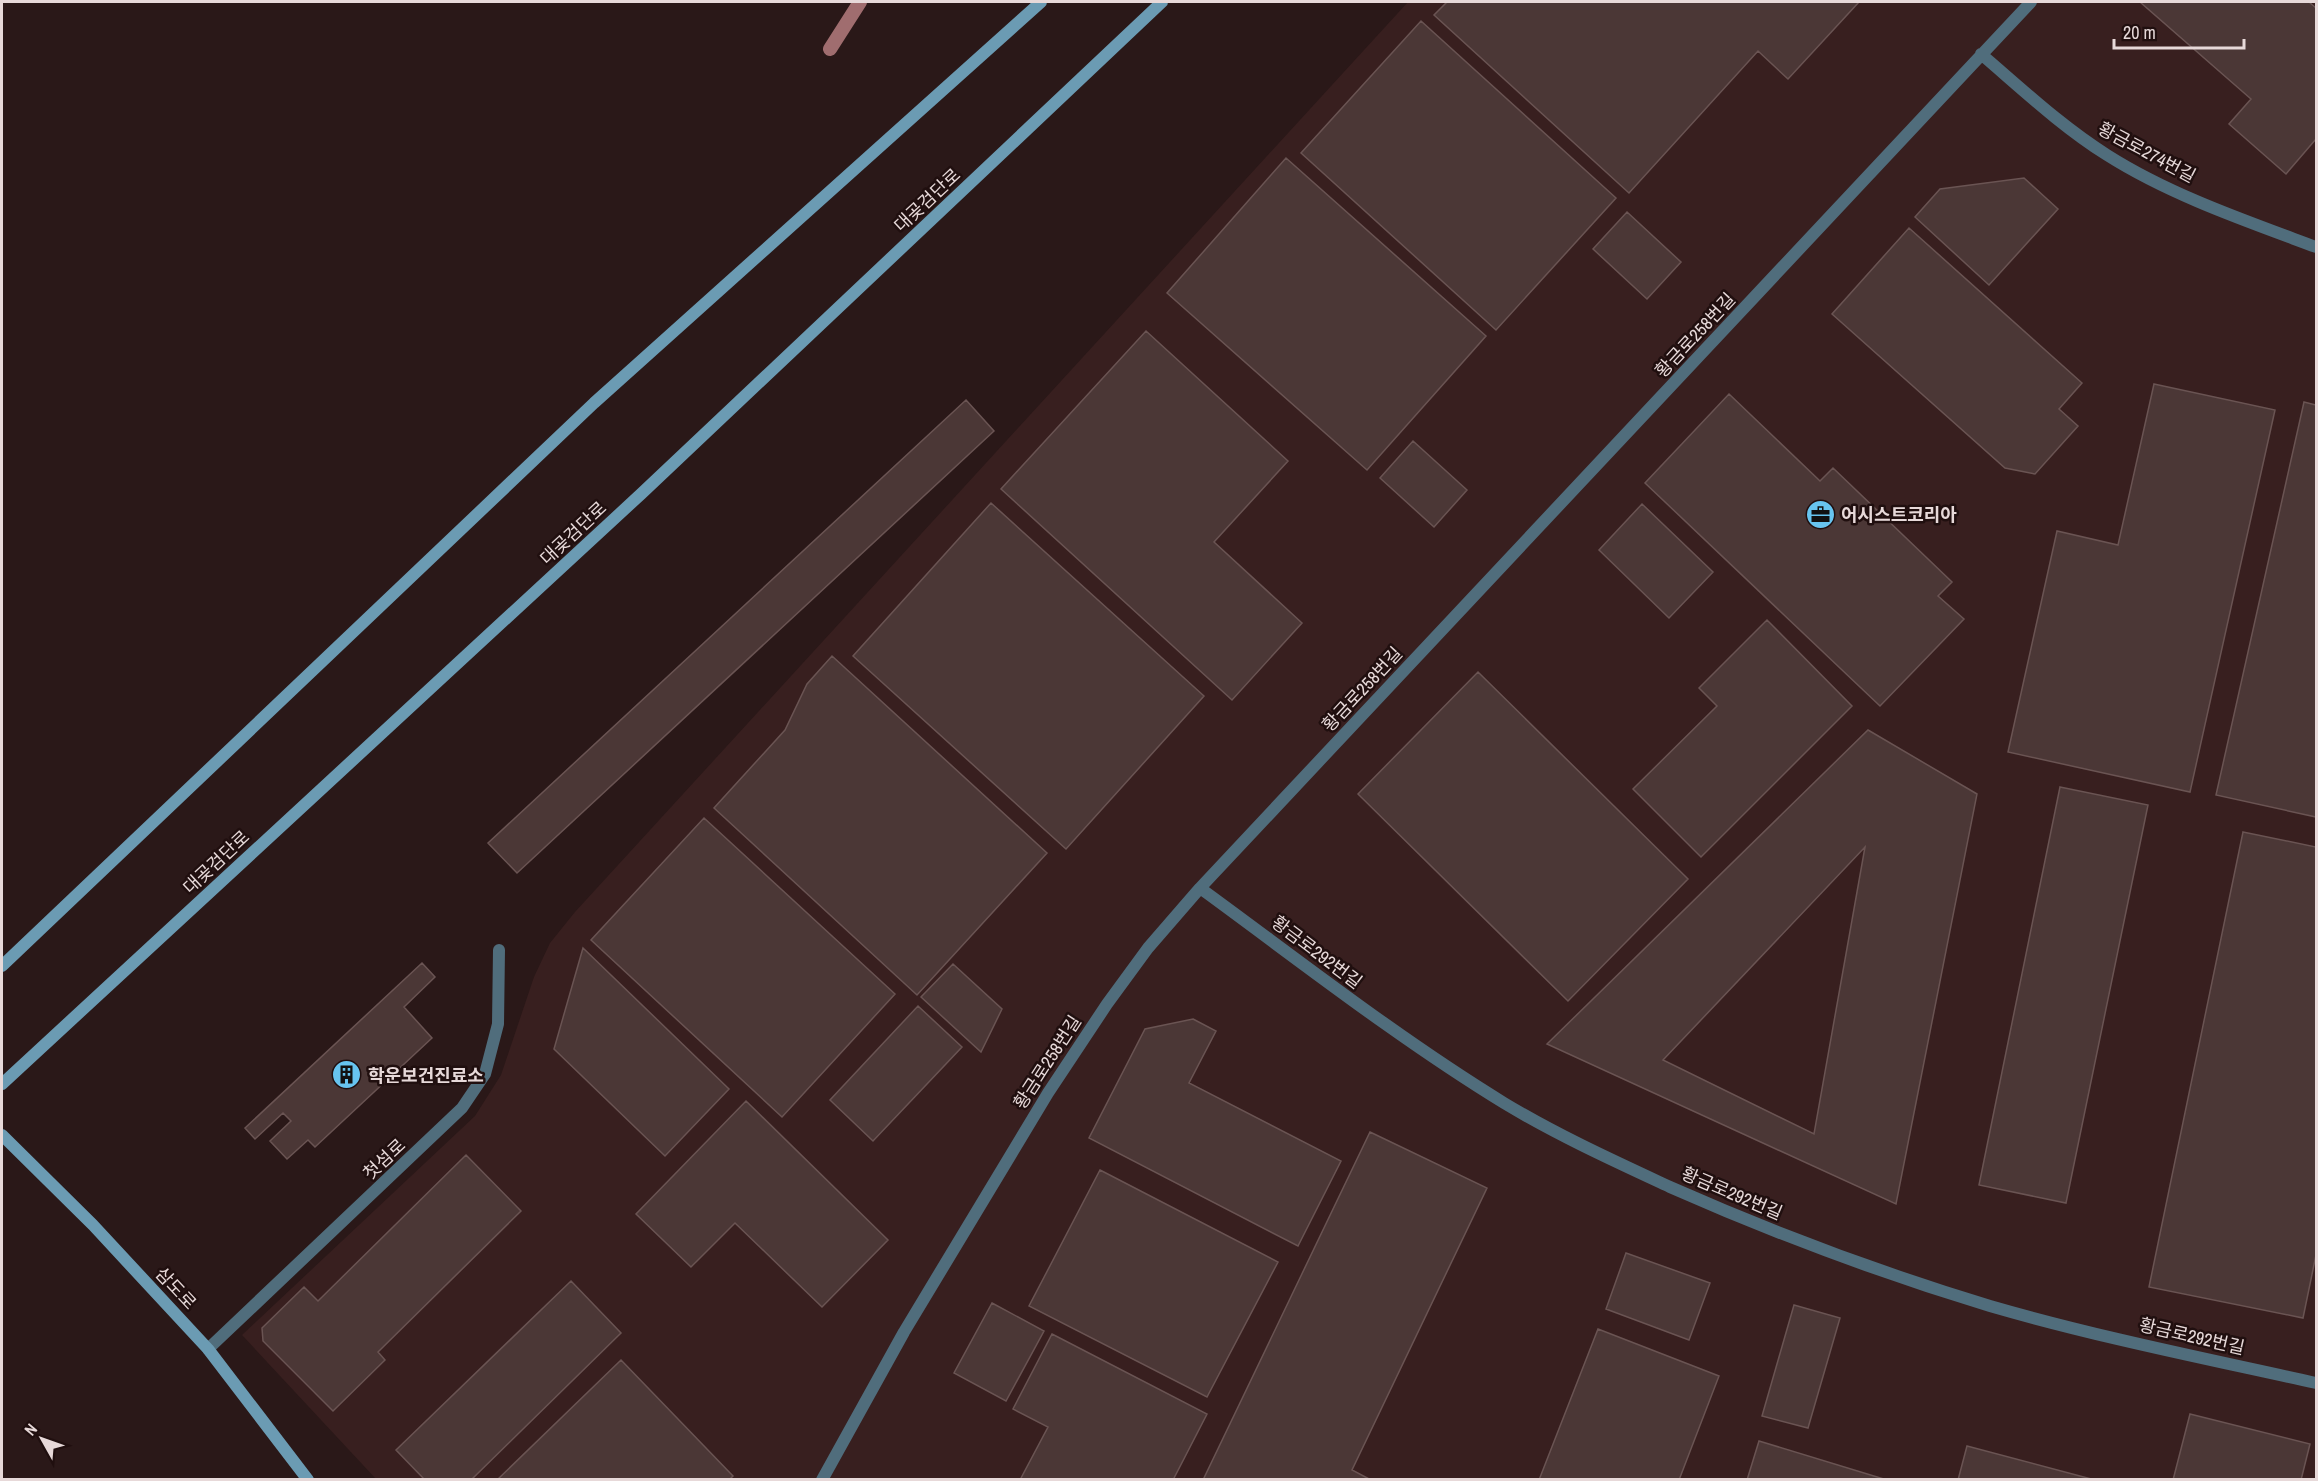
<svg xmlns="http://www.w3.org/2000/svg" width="2318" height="1481" viewBox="0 0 2318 1481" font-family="'Archivo Narrow','Noto Sans KR',sans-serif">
<rect width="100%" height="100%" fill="#2a1818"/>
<!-- built -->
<path fill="#381f1f" d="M1408,2H2316V1479H376L242,1335L475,1116L501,1075L534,977L550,943L575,912Z"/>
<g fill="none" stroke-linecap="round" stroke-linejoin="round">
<!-- stream -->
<path stroke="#a06d6f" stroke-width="14" d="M830,49L860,2"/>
</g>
<!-- building -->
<path fill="#4b3736" stroke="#6a5453" stroke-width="1.5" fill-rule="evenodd" d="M1447,2H1859L1788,79L1758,51L1629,193L1434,15Z
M2140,2H2309L2316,8V139L2286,174L2229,124L2251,99Z
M1421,21L1616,198L1496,330L1301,153Z
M1286,158L1486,336L1367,470L1167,293Z
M2024,178L2058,209L1989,285L1915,217L1940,189Z
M1627,212L1681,262L1647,299L1593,249Z
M1909,228L2082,383L2059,409L2078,426L2035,474L2005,468L1832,314Z
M1146,331L1288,461L1214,542L1302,623L1232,700L1001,489Z
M2154,384L2275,410L2190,792L2008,752L2057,531L2118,545Z
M1729,394L1820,481L1833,468L1952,582L1938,596L1964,619L1880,706L1645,483Z
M966,400L994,431L517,873L488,843Z
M2304,402L2316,405V817L2216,795Z
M1413,441L1467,490L1434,527L1380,478Z
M991,503L1204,696L1066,849L853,656Z
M1642,504L1713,572L1669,618L1599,550Z
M1767,620L1852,706L1701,857L1633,789L1717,706L1699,688Z
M832,656L1047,853L917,995L714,808L785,730L807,684Z
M1478,672L1688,879L1568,1001L1358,794Z
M1868,730L1977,794L1896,1204L1547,1044ZM1865,847L1814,1134L1663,1060Z
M2060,787L2148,805L2066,1203L1979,1185Z
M704,818L895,994L782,1117L591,940Z
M2243,832L2316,847V1255L2303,1318L2149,1287Z
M583,948L729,1089L665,1156L554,1049Z
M422,963L435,977L404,1007L432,1038L315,1147L308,1140L287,1159L270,1141L291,1121L283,1113L255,1139L245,1128Z
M953,964L1002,1009L981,1052L921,997Z
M918,1006L962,1047L873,1141L830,1100Z
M1193,1019L1216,1031L1189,1083L1341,1161L1298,1246L1089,1138L1145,1029Z
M746,1101L888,1240L822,1307L735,1223L691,1267L636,1214Z
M1370,1132L1487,1188L1352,1470L1371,1480H1203Z
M466,1155L521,1211L378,1352L385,1360L333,1411L263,1341L262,1328L304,1287L318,1301Z
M1100,1170L1278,1262L1207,1397L1029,1306Z
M1626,1253L1710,1283L1689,1340L1606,1309Z
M571,1281L621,1333L471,1480H425L396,1450Z
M992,1303L1044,1331L1006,1401L954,1373Z
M1794,1305L1840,1318L1808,1428L1762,1416Z
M1598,1329L1719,1376L1679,1480H1539Z
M1052,1334L1207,1414L1173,1480H1020L1048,1427L1013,1409Z
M621,1360L733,1476L729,1480H497Z
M2190,1414L2310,1444L2301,1480H2173Z
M1759,1441L1887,1480H1747Z
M1967,1446L2095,1480H1958Z"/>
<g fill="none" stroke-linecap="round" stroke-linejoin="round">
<!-- lane -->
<path stroke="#506d7c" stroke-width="12" d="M208,1349L462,1108L485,1074L498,1024L499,950"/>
<!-- street -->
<path stroke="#506d7c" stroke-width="12" d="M1981,54C2022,89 2061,126 2107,155C2170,195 2246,221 2316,247
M1200,888C1300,961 1398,1038 1504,1103C1557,1135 1614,1161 1670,1187C1774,1233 1881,1273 1990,1306C2097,1337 2208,1359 2316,1383
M822,1480L904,1332L1048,1093L1107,1004L1148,948L1200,888L2031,2"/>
<!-- secondary -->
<path stroke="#6b9bb3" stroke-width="12" d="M2,966L594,403L1041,2
M2,1084L641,494L1162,2
M2,1135L93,1225L208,1349L308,1480"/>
</g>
<!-- icons -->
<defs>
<symbol id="office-disc" viewBox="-11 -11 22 22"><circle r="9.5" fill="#67c4f0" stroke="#200f0f"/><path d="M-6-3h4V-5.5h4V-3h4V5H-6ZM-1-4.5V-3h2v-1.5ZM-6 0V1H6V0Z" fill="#111"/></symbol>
<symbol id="building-disc" viewBox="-11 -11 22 22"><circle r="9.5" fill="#67c4f0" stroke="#200f0f"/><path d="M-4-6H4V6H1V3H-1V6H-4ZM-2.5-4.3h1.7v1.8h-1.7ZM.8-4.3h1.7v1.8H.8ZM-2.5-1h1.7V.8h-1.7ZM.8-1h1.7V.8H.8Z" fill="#111"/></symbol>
</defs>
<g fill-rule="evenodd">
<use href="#office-disc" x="1804" y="498" width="33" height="33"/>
<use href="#building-disc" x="330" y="1058" width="33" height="33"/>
</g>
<g text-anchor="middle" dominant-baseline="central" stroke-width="5" stroke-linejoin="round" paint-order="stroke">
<!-- street labels -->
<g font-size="18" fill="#e7d9d9" stroke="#200f0f">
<text transform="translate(2147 152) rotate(28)">황금로274번길</text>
<text transform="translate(927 200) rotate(-43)">대곶검단로</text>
<text transform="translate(1695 335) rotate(-47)">황금로258번길</text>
<text transform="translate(573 533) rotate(-43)">대곶검단로</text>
<text transform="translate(1362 689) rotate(-47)">황금로258번길</text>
<text transform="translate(216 862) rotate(-43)">대곶검단로</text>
<text transform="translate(1317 952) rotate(37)">황금로292번길</text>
<text transform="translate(1047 1062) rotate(-57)">황금로258번길</text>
<text transform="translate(384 1159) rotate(-43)">첫섬로</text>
<text transform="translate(1732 1193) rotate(23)">황금로292번길</text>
<text transform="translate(176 1288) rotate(47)">삼도로</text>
<text transform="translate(2192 1336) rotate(13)">황금로292번길</text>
</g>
<!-- poi labels -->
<g font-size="18" font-weight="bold" fill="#e7d9d9" stroke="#200f0f" text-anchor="start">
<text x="1841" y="514">어시스트코리아</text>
<text x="368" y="1075">학운보건진료소</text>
</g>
</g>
<!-- border -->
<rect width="2318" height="1481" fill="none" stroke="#e7d9d9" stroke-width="6"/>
<!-- north arrow -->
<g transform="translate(42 1439) rotate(310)" stroke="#200f0f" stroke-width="4.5" paint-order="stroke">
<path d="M0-4.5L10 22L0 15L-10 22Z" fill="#e7d9d9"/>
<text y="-9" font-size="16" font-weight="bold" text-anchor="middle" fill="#e7d9d9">N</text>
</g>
<!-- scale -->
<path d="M2114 39v9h130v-9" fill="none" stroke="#e7d9d9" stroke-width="3"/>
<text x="2123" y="39" font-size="18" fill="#e7d9d9" stroke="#200f0f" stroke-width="4.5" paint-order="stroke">20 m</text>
</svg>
